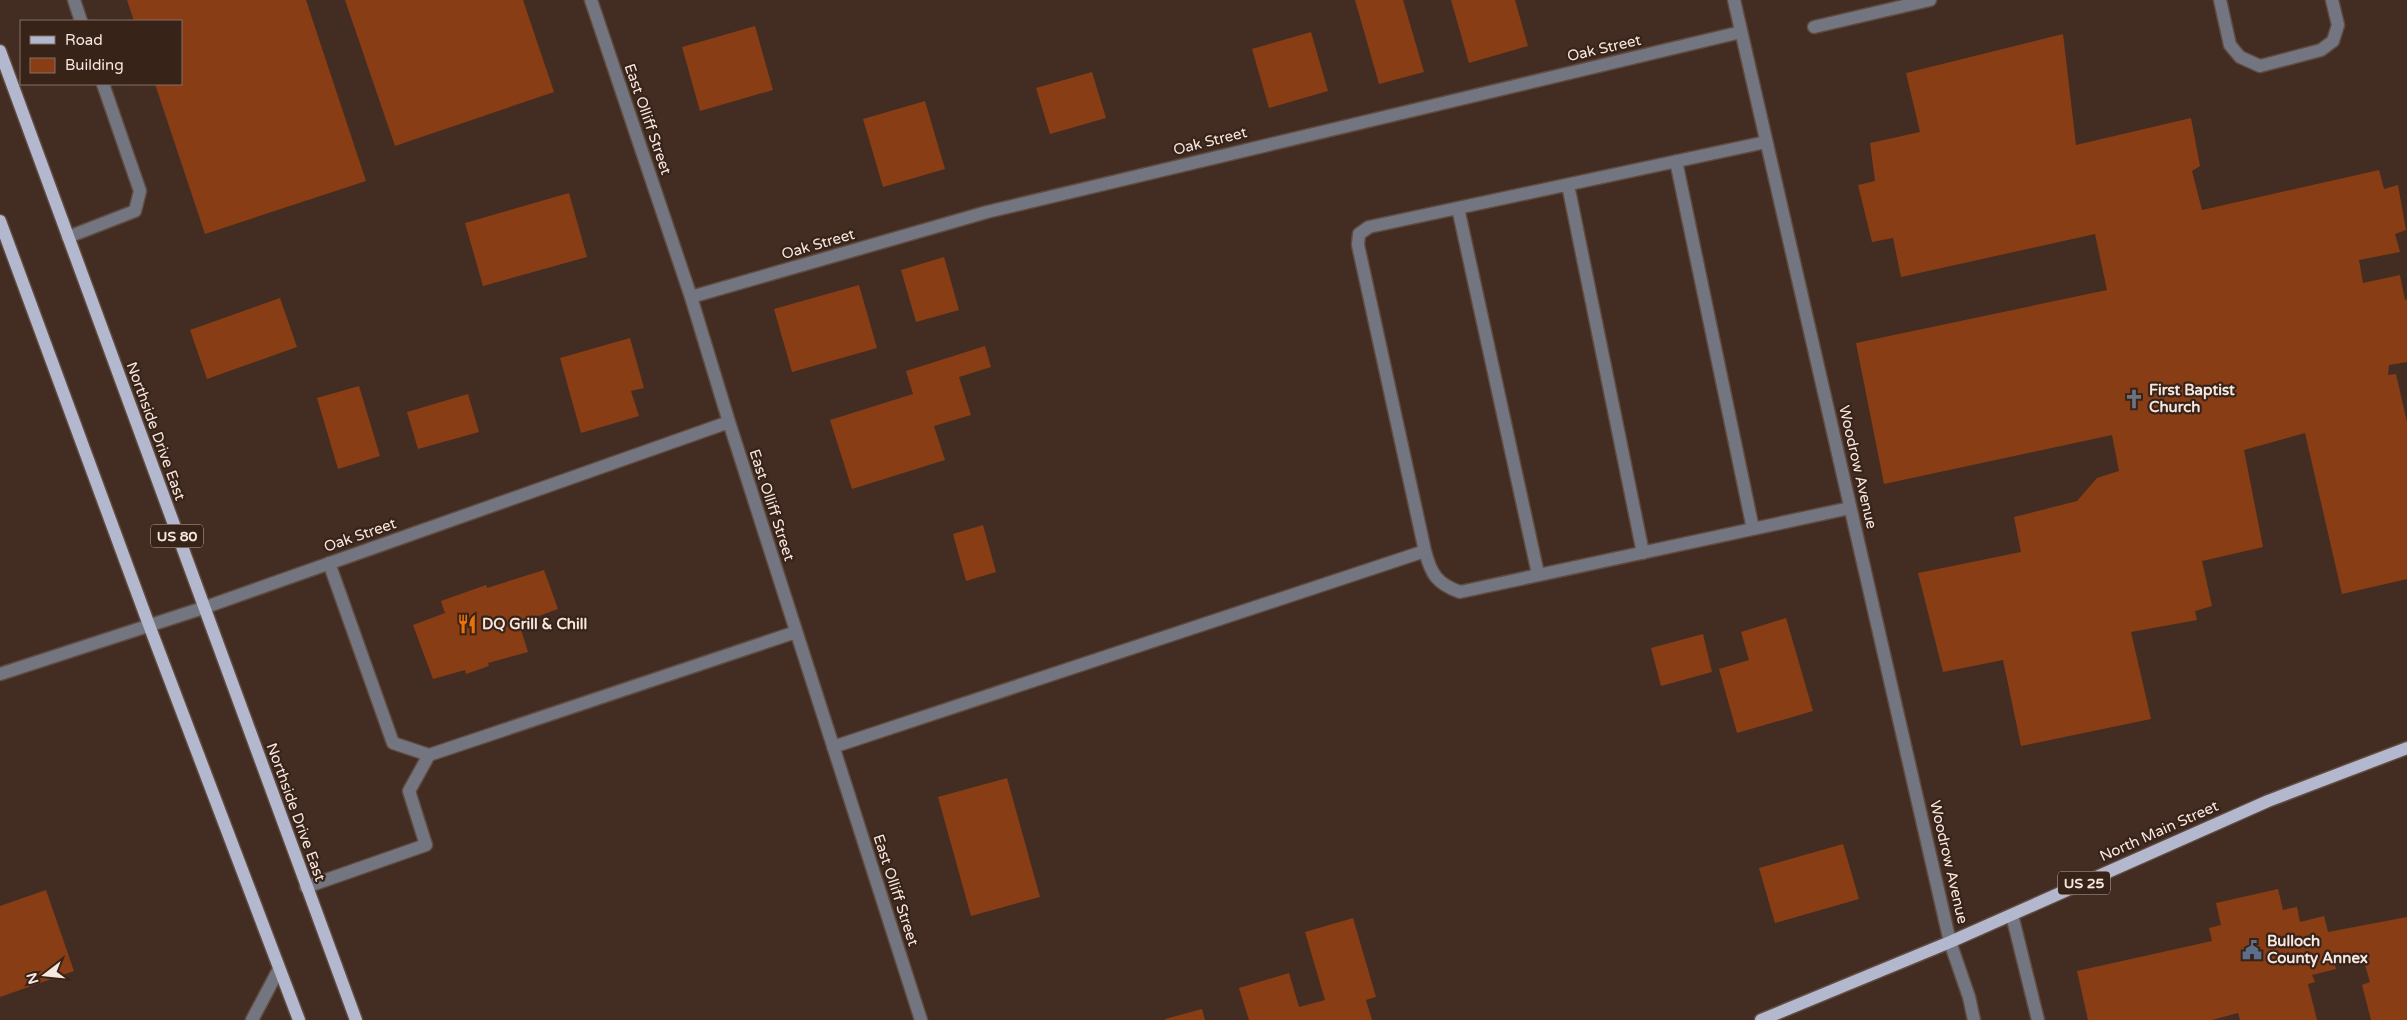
<svg xmlns="http://www.w3.org/2000/svg" width="2407" height="1020" viewBox="0 0 2407 1020" font-family="'Varela Round',sans-serif">
<rect width="100%" height="100%" fill="#432d22"/>
<!-- building -->
<path fill="#883d14" d="M127,0H306L366,181L205,234L155,84H181V21H134Z
M345,0H523L554,92L395,146Z
M1355,0H1403L1424,72L1379,84Z
M1451,0H1515L1528,46L1469,63Z
M755,26L773,90L700,111L682,47Z
M1311,32L1328,91L1269,108L1252,49Z
M2063,34L2076,145L2191,118L2200,166L2192,171L2202,210L2379,170L2384,189L2398,185L2406,230L2395,234L2400,252L2359,260L2363,283L2400,275L2405,300L2407,299V362L2389,365L2388,375L2396,374L2407,422V579L2342,594L2305,433L2244,450L2263,547L2202,561L2212,606L2195,611L2197,620L2131,632L2151,719L2021,746L2003,660L1943,672L1918,573L2021,552L2014,517L2077,501L2097,478L2119,471L2112,435L1884,484L1856,343L2107,290L2095,234L1901,277L1893,238L1872,242L1858,185L1875,181L1870,143L1920,132L1906,73Z
M1092,72L1106,118L1050,134L1036,88Z
M925,101L945,169L883,187L863,119Z
M569,193L587,257L483,286L465,223Z
M944,257L959,310L916,322L901,270Z
M859,285L877,348L792,372L774,309Z
M280,298L297,347L207,379L190,330Z
M630,338L644,388L631,391L639,416L581,433L560,358Z
M985,346L991,367L959,377L971,415L934,426L945,460L852,489L830,420L913,394L906,371Z
M359,386L380,456L338,469L317,398Z
M468,394L479,432L418,449L407,412Z
M983,525L996,572L966,581L953,534Z
M544,570L558,609L519,623L528,652L488,663L489,666L466,674L465,670L433,679L413,625L445,613L441,601L486,585L487,588Z
M1786,618L1813,711L1737,733L1719,669L1749,660L1741,632Z
M1703,634L1712,672L1661,686L1651,648Z
M1007,778L1040,897L971,916L938,797Z
M1843,844L1859,899L1775,923L1759,868Z
M2278,889L2283,910L2297,907L2300,922L2324,916L2328,932L2407,917V1020H2371L2362,985L2370,982L2363,958L2356,959V954L2333,959L2336,969L2312,975L2315,982L2308,984L2317,1020H2240L2238,1013L2212,1020H2088L2077,971L2212,941L2209,928L2221,925L2216,903Z
M46,890L74,971L0,997V906Z
M1353,918L1376,997L1366,1000L1372,1020H1249L1239,988L1289,973L1299,1007L1325,1000L1305,932Z
M1202,1009L1205,1020H1165V1019Z"/>
<g fill="none" stroke-linecap="round" stroke-linejoin="round">
<defs>
<path id="minor" d="M74,0L81,21
M591,0L691,297L729,422L921,1020
M1734,0L1950,942L1969,997L1974,1020
M2220,0L2230,45L2240,57L2260,66L2321,50L2333,41L2338,25L2332,0
M1814,27L1930,0
M1676,161L1753,529
M1568,185L1643,553
M1458,208L1538,574
M68,237L135,211L140,191L103,84
M691,297L987,212L1741,32
M1425,551L1358,245L1359,234L1369,227L1766,142
M329,563L393,743L429,755L796,632
M0,674L203,608L729,422
M833,747L1425,551C1431,574 1437,584 1460,592L1850,508
M306,887L426,845L409,791L429,755
M2012,915L2038,1020
M252,1020L279,969"/>
<path id="major" d="M0,51L356,1020
M0,221L149,625L299,1020
M1761,1020L1950,942L2268,801L2407,748"/>
</defs>
<!-- minor casing -->
<use href="#minor" stroke="#604b40" stroke-width="15"/>
<!-- major casing -->
<use href="#major" stroke="#604b40" stroke-width="15"/>
<!-- minor -->
<use href="#minor" stroke="#737681" stroke-width="12"/>
<!-- major -->
<use href="#major" stroke="#b3b8ce" stroke-width="12"/>
</g>
<!-- icons -->
<defs>
<symbol id="church-bare" viewBox="-9 -9 18 18"><path d="M-1.2-6h2.4v3.5h3.3v2.4h-3.3V6h-2.4V-.1h-3.3v-2.4h3.3Z" fill="#6b7280" stroke="#382319" stroke-width="2.5" paint-order="stroke"/></symbol>
<symbol id="restaurant-bare" viewBox="-9 -9 18 18"><path d="M-5-6h1v4h1v-4h1v4h1v-4h1v5L-1.5 .5V6h-2V.5L-5-1ZM5-6V6H3V1.5H1.5Q1.5-4 5-6Z" fill="#e8710a" stroke="#382319" stroke-width="2.5" paint-order="stroke"/></symbol>
<symbol id="civic-bare" viewBox="-9 -9 18 18"><path d="M-.6-6.5H3V-4.5H.6V-3L4-1V1h2V6H-6V1h2V-1L-.6-3ZM-1.2 2.5V6h2.4V2.5Z" fill="#5c6f8a" stroke="#382319" stroke-width="2.5" paint-order="stroke"/></symbol>
</defs>
<g fill-rule="evenodd">
<use href="#church-bare" x="2120" y="385" width="28" height="28"/>
<use href="#restaurant-bare" x="453" y="610" width="28" height="28"/>
<use href="#civic-bare" x="2238" y="936" width="28" height="28"/>
</g>
<g text-anchor="middle" dominant-baseline="central" stroke-width="4.5" stroke-linejoin="round" paint-order="stroke">
<!-- shield labels -->
<g fill="#382319" stroke="#bdaca4" stroke-width="1">
<rect x="151" y="524.5" width="52" height="23" rx="4"/>
<rect x="2058" y="871.5" width="52" height="23" rx="4"/>
</g>
<g font-size="14" font-weight="bold" fill="#f6e7e0">
<text x="177" y="536">US 80</text>
<text x="2084" y="883">US 25</text>
</g>
<!-- street labels -->
<g font-size="15" fill="#f6e7e0" stroke="#382319">
<text transform="translate(1604 48) rotate(-13)">Oak Street</text>
<text transform="translate(648 119) rotate(71)">East Olliff Street</text>
<text transform="translate(1210 141) rotate(-14)">Oak Street</text>
<text transform="translate(818 244) rotate(-16)">Oak Street</text>
<text transform="translate(156 431) rotate(70)">Northside Drive East</text>
<text transform="translate(1858 467) rotate(77)">Woodrow Avenue</text>
<text transform="translate(772 505) rotate(72)">East Olliff Street</text>
<text transform="translate(360 535) rotate(-19)">Oak Street</text>
<text transform="translate(296 812) rotate(70)">Northside Drive East</text>
<text transform="translate(2159 831) rotate(-24)">North Main Street</text>
<text transform="translate(1949 862) rotate(77)">Woodrow Avenue</text>
<text transform="translate(896 890) rotate(72)">East Olliff Street</text>
</g>
<!-- poi labels -->
<g font-size="15" font-weight="bold" fill="#f6e7e0" stroke="#382319" text-anchor="start">
<text x="2149" y="390">First Baptist<tspan x="2149" dy="17">Church</tspan></text>
<text x="482" y="624">DQ Grill &amp; Chill</text>
<text x="2267" y="941">Bulloch<tspan x="2267" dy="17">County Annex</tspan></text>
</g>
</g>
<!-- legend -->
<rect x="20" y="20" width="162" height="65" fill="#382319" stroke="#847169"/>
<rect x="30" y="36" width="25" height="8" fill="#b3b8ce" stroke="#847169"/>
<text x="65" y="45" font-size="15" fill="#f6e7e0">Road</text>
<rect x="30" y="58" width="25" height="15" fill="#883d14" stroke="#847169"/>
<text x="65" y="70" font-size="15" fill="#f6e7e0">Building</text>
<!-- north arrow -->
<g transform="translate(45 975) rotate(254)" stroke="#382319" stroke-width="4" paint-order="stroke">
<path d="M0-4L9 19L0 12L-9 19Z" fill="#f6e7e0"/>
<text y="-8" font-size="14" font-weight="bold" text-anchor="middle" fill="#f6e7e0">N</text>
</g>
</svg>
